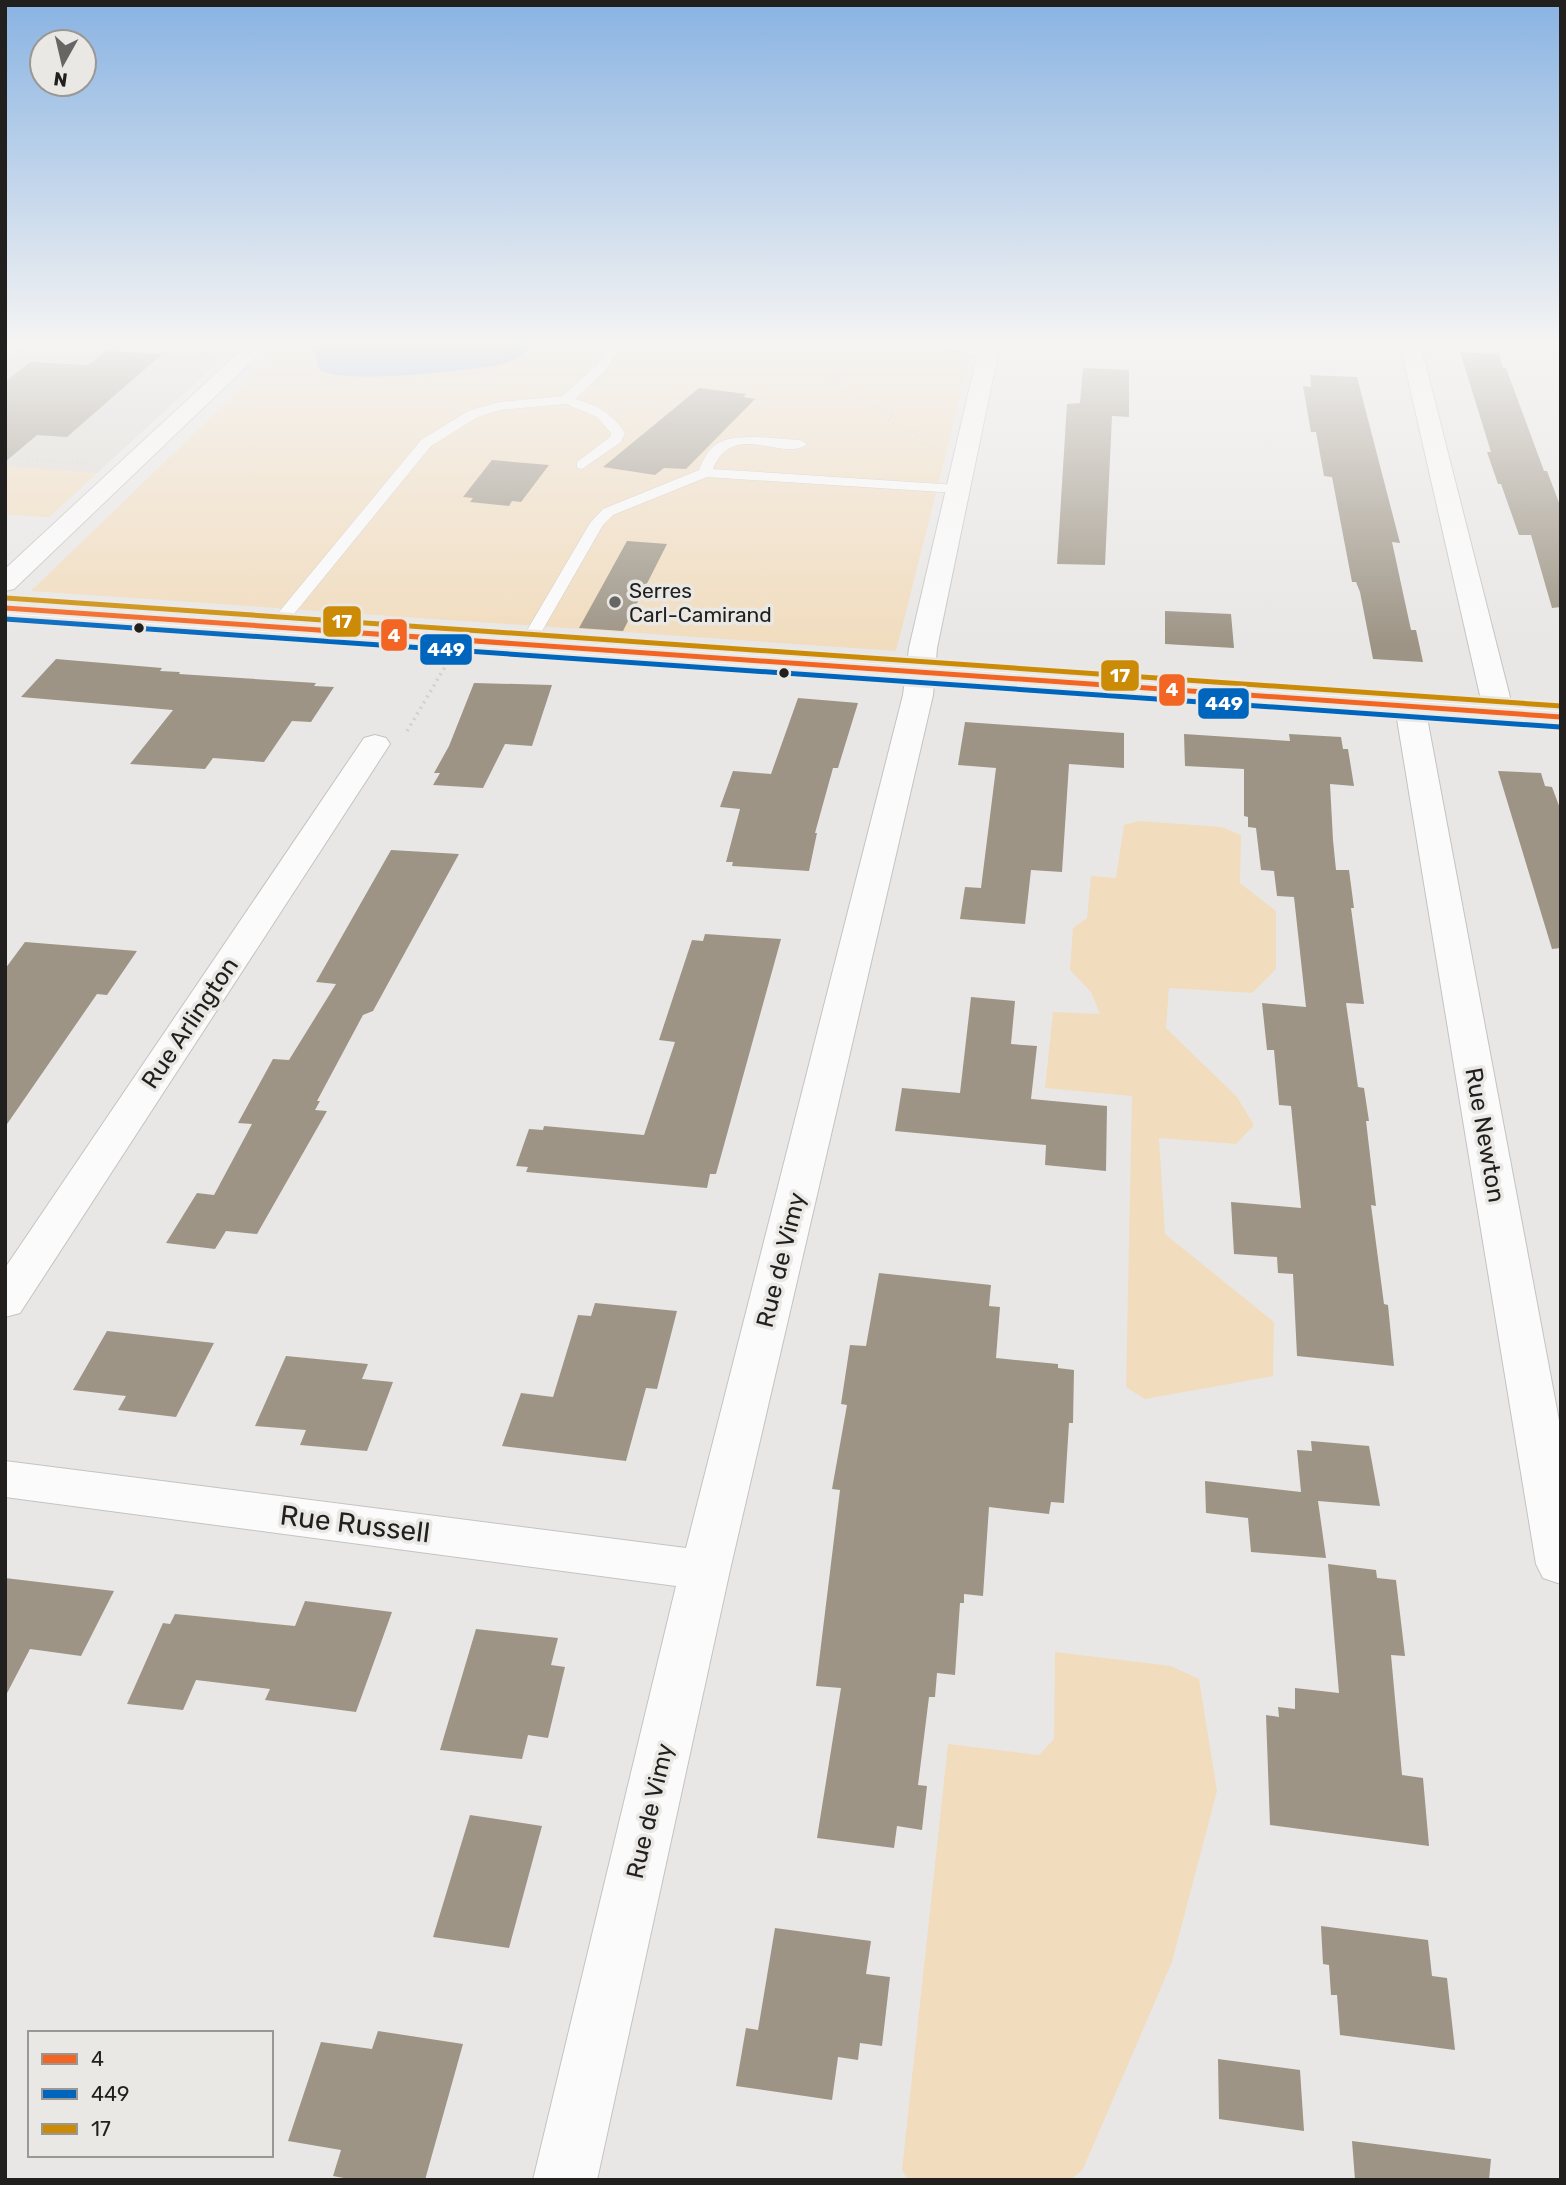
<svg xmlns="http://www.w3.org/2000/svg" width="1566" height="2185" viewBox="0 0 1566 2185" font-family="Rubik,sans-serif">
<rect width="100%" height="100%" fill="#e9e7e5"/>
<!-- built -->
<path fill="#ddd8d2" d="M34,339H221L242,340L49,517L5,514V360Z"/>
<!-- green -->
<path fill="#f1dcbe" d="M292,339H975L896,651L31,591Z
M5,466L97,473L49,517L5,514Z
M1139,821L1222,827L1241,835L1240,883L1276,911V969L1252,993L1169,988L1166,1028L1237,1097L1254,1125L1236,1144L1159,1138L1165,1234L1274,1322L1273,1376L1145,1399L1126,1387L1132,1096L1045,1088L1053,1012L1100,1014L1091,992L1070,970L1073,928L1087,918L1091,876L1116,878L1124,825Z
M1055,1652L1171,1666L1199,1679L1217,1791L1172,1962L1083,2169L1071,2180H908L902,2170L948,1744L1039,1755L1054,1739Z"/>
<!-- water -->
<path fill="#9bb1da" d="M316,339H538L521,356L503,364C472,370 339,386 319,369L313,345Z"/>
<!-- building -->
<path fill="#9d9485" d="M106,351L162,354L67,437L37,435L5,462V382L30,362L88,365Z
M1460,352L1499,354L1503,368H1506L1544,471H1547L1561,508V607L1552,608L1531,535H1519L1501,484H1498L1487,452H1491Z
M1083,368L1129,370V417L1112,416L1105,565L1057,564L1067,404L1080,403Z
M1310,375L1357,377L1400,543L1392,542L1411,630H1416L1423,662L1373,659L1360,592L1356,582H1352L1332,477L1324,476L1316,432H1311L1303,386L1311,387Z
M699,388L746,394L743,397L755,399L686,469L664,468L655,475L603,467Z
M492,460L549,465L521,502L512,501L509,506L470,502L473,498L463,497Z
M627,541L667,544L623,631L579,628Z
M1165,611L1231,614L1234,648L1165,644Z
M56,659L162,668L160,671L180,672L179,674L316,683L314,686L334,687L311,722L292,721L264,762L213,758L205,769L130,764L173,710L21,697Z
M474,683L552,685L532,746L505,744L483,788L433,785L440,773H434L449,746Z
M798,698L858,703L838,768H833L815,833H817L809,871L732,866L733,862H726L740,809L720,807L733,771L771,774Z
M965,722L1124,733V768L1069,764L1062,872L1031,870L1025,924L960,919L965,887L981,888L996,768L958,765Z
M1184,734L1290,741L1289,734L1341,737L1343,749H1348L1354,786L1330,784L1333,840L1336,870H1349L1354,908H1351L1364,1004L1346,1003L1358,1087L1364,1088L1369,1121H1366L1376,1206L1371,1205L1384,1304L1388,1305L1394,1366L1297,1356L1293,1274L1278,1273L1277,1257L1234,1254L1231,1202L1301,1208L1291,1106L1279,1105L1274,1050H1267L1262,1003L1306,1007L1294,897L1277,896L1274,871L1261,870L1256,828L1248,827V817L1244,816V769L1185,766Z
M1498,771L1541,773L1545,786L1552,787L1561,811V948L1552,949Z
M391,850L459,854L373,1011L363,1015L317,1101H320L315,1110L327,1111L257,1234L226,1231L215,1249L166,1243L197,1193L214,1195L252,1124L238,1123L273,1059L289,1060L336,984L316,982Z
M705,934L781,939L716,1174H710L707,1188L526,1172L528,1167L516,1166L529,1129L543,1130L544,1126L644,1135L675,1042L659,1040L692,940L703,941Z
M25,942L137,951L107,995L97,994L5,1127V969Z
M971,997L1015,1001L1011,1044L1037,1046L1031,1099L1107,1106L1106,1171L1045,1165L1046,1145L895,1131L902,1088L960,1093Z
M879,1273L991,1285L989,1306L1000,1307L996,1358L1058,1364V1368L1074,1370L1073,1423H1069L1064,1503L1051,1502L1049,1514L989,1507L983,1596L964,1594V1603H960L955,1675L937,1673L935,1697H929L918,1785L927,1786L922,1830L897,1826L894,1848L817,1838L841,1688L816,1686L840,1490L832,1489L847,1405L841,1404L850,1345L866,1346Z
M595,1303L677,1311L657,1389L646,1388L626,1461L502,1446L521,1393L553,1397L578,1315L591,1316Z
M107,1331L214,1343L176,1417L118,1410L126,1396L73,1390Z
M286,1356L368,1364L362,1379L393,1382L367,1451L300,1445L306,1430L255,1426Z
M1311,1441L1369,1446L1380,1506L1318,1501L1326,1558L1251,1552L1248,1518L1206,1513L1205,1481L1301,1492L1297,1450L1312,1451Z
M1328,1564L1376,1570L1377,1578L1396,1580L1405,1656L1391,1655L1402,1775L1423,1778L1429,1846L1270,1825L1266,1715L1279,1717L1278,1707L1295,1709V1688L1339,1693Z
M5,1578L114,1591L81,1656L30,1649L5,1697Z
M305,1601L392,1612L356,1712L265,1700L270,1689L196,1680L183,1710L127,1704L163,1623L170,1624L175,1614L295,1626Z
M476,1629L558,1638L551,1665L565,1667L548,1738L528,1735L522,1759L440,1750Z
M470,1815L542,1826L509,1948L433,1937Z
M1321,1926L1428,1940L1432,1976L1447,1978L1455,2050L1340,2035L1337,1995H1331L1329,1965L1323,1964Z
M775,1928L871,1941L866,1974L890,1977L882,2046L860,2043L858,2060L838,2057L832,2100L736,2086L746,2028L758,2030Z
M378,2031L463,2044L425,2180H355L333,2176L341,2150L288,2141L321,2042L372,2049Z
M1218,2059L1300,2070L1304,2131L1219,2119Z
M1352,2141L1491,2159L1489,2180H1355Z"/>
<g fill="none" stroke-linecap="round" stroke-linejoin="round">
<defs>
<path id="service" d="M613,339H625L605,371L575,399C597,405 612,413 625,433L621,442L582,469L577,468V462L610,437L611,433L597,417L566,404L500,410L478,417L431,446L281,630H269L267,627L269,624L421,440L468,411L499,402L562,396L596,366Z
M920,339H939L993,355L987,359Z
M757,437L800,440L807,444C784,463 733,419 713,469L957,485L964,489L957,493L707,477L613,515L603,525L533,647H521L519,644L590,523L603,509L699,470C711,439 725,437 757,437Z"/>
<path id="minor" d="M253,339H275L14,589L5,591V569Z
M981,339H1001L937,648L933,695L730,1570L597,2180H533L676,1586L5,1497V1461L686,1548L903,695L909,648Z
M1399,339H1419L1514,713L1509,719L1499,722L1489,719L1484,713Z
M1410,698L1420,701L1425,707L1561,1431V1584L1543,1578L1536,1564L1395,707L1400,701Z
M375,735L386,738L390,744L20,1313L5,1317V1268L364,738Z"/>
<path id="secondary" d="M5,600L1561,708V726L5,616Z"/>
</defs>
<!-- service casing -->
<use href="#service" stroke="#c5c3c2" stroke-width="1"/>
<!-- minor casing -->
<use href="#minor" stroke="#c5c3c2" stroke-width="2"/>
<!-- secondary casing -->
<use href="#secondary" stroke="#c5c3c2" stroke-width="2"/>
<!-- path-far1 -->
<path stroke="#d1d1d1" stroke-width="2.5" stroke-dasharray="1 3.5" stroke-linecap="butt" d="M27,339L49,343L206,352
M818,339L851,347L847,368L826,382L893,414L889,420L917,434L914,441L933,448
M271,373L358,379L468,374L522,362L562,366
M5,458L88,463"/>
<!-- path -->
<path stroke="#d1d1d1" stroke-width="3.5" stroke-dasharray="2 4.5" stroke-linecap="butt" d="M407,731L445,667"/>
<!-- service -->
<use href="#service" fill="#fcfbfb" fill-rule="evenodd"/>
<!-- minor -->
<use href="#minor" fill="#fcfbfb" fill-rule="evenodd"/>
<!-- secondary -->
<use href="#secondary" fill="#fcfbfb" fill-rule="evenodd"/>
<defs>
<path id="bus-1" d="M5,608L1561,717"/>
<path id="bus-2" d="M5,619L1560,727"/>
<path id="bus-3" d="M6,598L1561,706"/>
</defs>
<!-- bus-1 casing -->
<use href="#bus-1" stroke="#eae8e4" stroke-width="10"/>
<!-- bus-2 casing -->
<use href="#bus-2" stroke="#eae8e4" stroke-width="10"/>
<!-- bus-3 casing -->
<use href="#bus-3" stroke="#eae8e4" stroke-width="10"/>
<!-- bus-1 -->
<use href="#bus-1" stroke="#f26522" stroke-width="5"/>
<!-- bus-2 -->
<use href="#bus-2" stroke="#0065bd" stroke-width="5"/>
<!-- bus-3 -->
<use href="#bus-3" stroke="#cc8b06" stroke-width="5"/>
</g>
<!-- sky -->
<linearGradient id="sky" x2="0" y2="1"><stop stop-color="#89b3e2"/><stop offset="0.53" stop-color="#f5f4f3"/><stop offset="1" stop-color="#f5f4f3" stop-opacity="0"/></linearGradient>
<rect width="1566" height="645" fill="url(#sky)"/>
<!-- markers -->
<circle fill="#676664" stroke="#eae8e4" stroke-width="2.5" cx="615" cy="602" r="7"/>
<g fill="#21201f" stroke="#eae8e4" stroke-width="2.5">
<circle cx="139" cy="628" r="6"/>
<circle cx="784" cy="673" r="6"/>
</g>
<g text-anchor="middle" dominant-baseline="central" stroke-width="7" stroke-linejoin="round" paint-order="stroke">
<!-- far-poi labels -->
<g font-size="21" fill="#21201f" stroke="#eae8e4" text-anchor="start">
<text x="629" y="590">Serres<tspan x="629" dy="24">Carl-Camirand</tspan></text>
</g>
<!-- street labels -->
<g font-size="24" fill="#21201f" stroke="#eae8e4">
<text transform="translate(190 1023) rotate(-56)">Rue Arlington</text>
<text transform="translate(1485 1135) rotate(80)">Rue Newton</text>
<text transform="translate(781 1260) rotate(-76)">Rue de Vimy</text>
<text transform="translate(650 1811) rotate(-77)">Rue de Vimy</text>
</g>
<!-- near-street labels -->
<g font-size="28" fill="#21201f" stroke="#eae8e4">
<text transform="translate(355 1524) rotate(7)">Rue Russell</text>
</g>
</g>
<g stroke="#eae8e4" stroke-width="2.5">
<rect x="322" y="605" width="40" height="33" rx="7" fill="#cc8b06"/>
<rect x="380" y="618" width="28" height="34" rx="7" fill="#f26522"/>
<rect x="419" y="633" width="54" height="33" rx="7" fill="#0065bd"/>
<rect x="1100" y="659" width="40" height="33" rx="7" fill="#cc8b06"/>
<rect x="1158" y="673" width="28" height="34" rx="7" fill="#f26522"/>
<rect x="1197" y="687" width="53" height="33" rx="7" fill="#0065bd"/>
</g>
<g font-size="19" text-anchor="middle" font-weight="bold" fill="#fff">
<text x="342" y="628">17</text>
<text x="394" y="642">4</text>
<text x="446" y="656">449</text>
<text x="1120" y="682">17</text>
<text x="1172" y="696">4</text>
<text x="1224" y="710">449</text>
</g>
<!-- border -->
<rect width="1566" height="2185" fill="none" stroke="#21201f" stroke-width="14"/>
<!-- legend -->
<rect x="28" y="2031" width="245" height="126" fill="#eae8e4" stroke="#9a9895" stroke-width="2"/>
<rect x="42" y="2054" width="35" height="10" fill="#f26522" stroke="#9a9895" stroke-width="2"/>
<text x="91" y="2066" font-size="21" fill="#21201f">4</text>
<rect x="42" y="2089" width="35" height="10" fill="#0065bd" stroke="#9a9895" stroke-width="2"/>
<text x="91" y="2101" font-size="21" fill="#21201f">449</text>
<rect x="42" y="2124" width="35" height="10" fill="#cc8b06" stroke="#9a9895" stroke-width="2"/>
<text x="91" y="2136" font-size="21" fill="#21201f">17</text>
<!-- north arrow -->
<g transform="translate(63 63) rotate(188)"><circle r="33" fill="#eae8e4" stroke="#9a9895" stroke-width="2"/>
<path d="M0-5L12 26L0 18L-12 26Z" fill="#676664"/>
<text y="-10" font-size="19" font-weight="bold" text-anchor="middle" fill="#21201f">N</text>
</g>
</svg>
